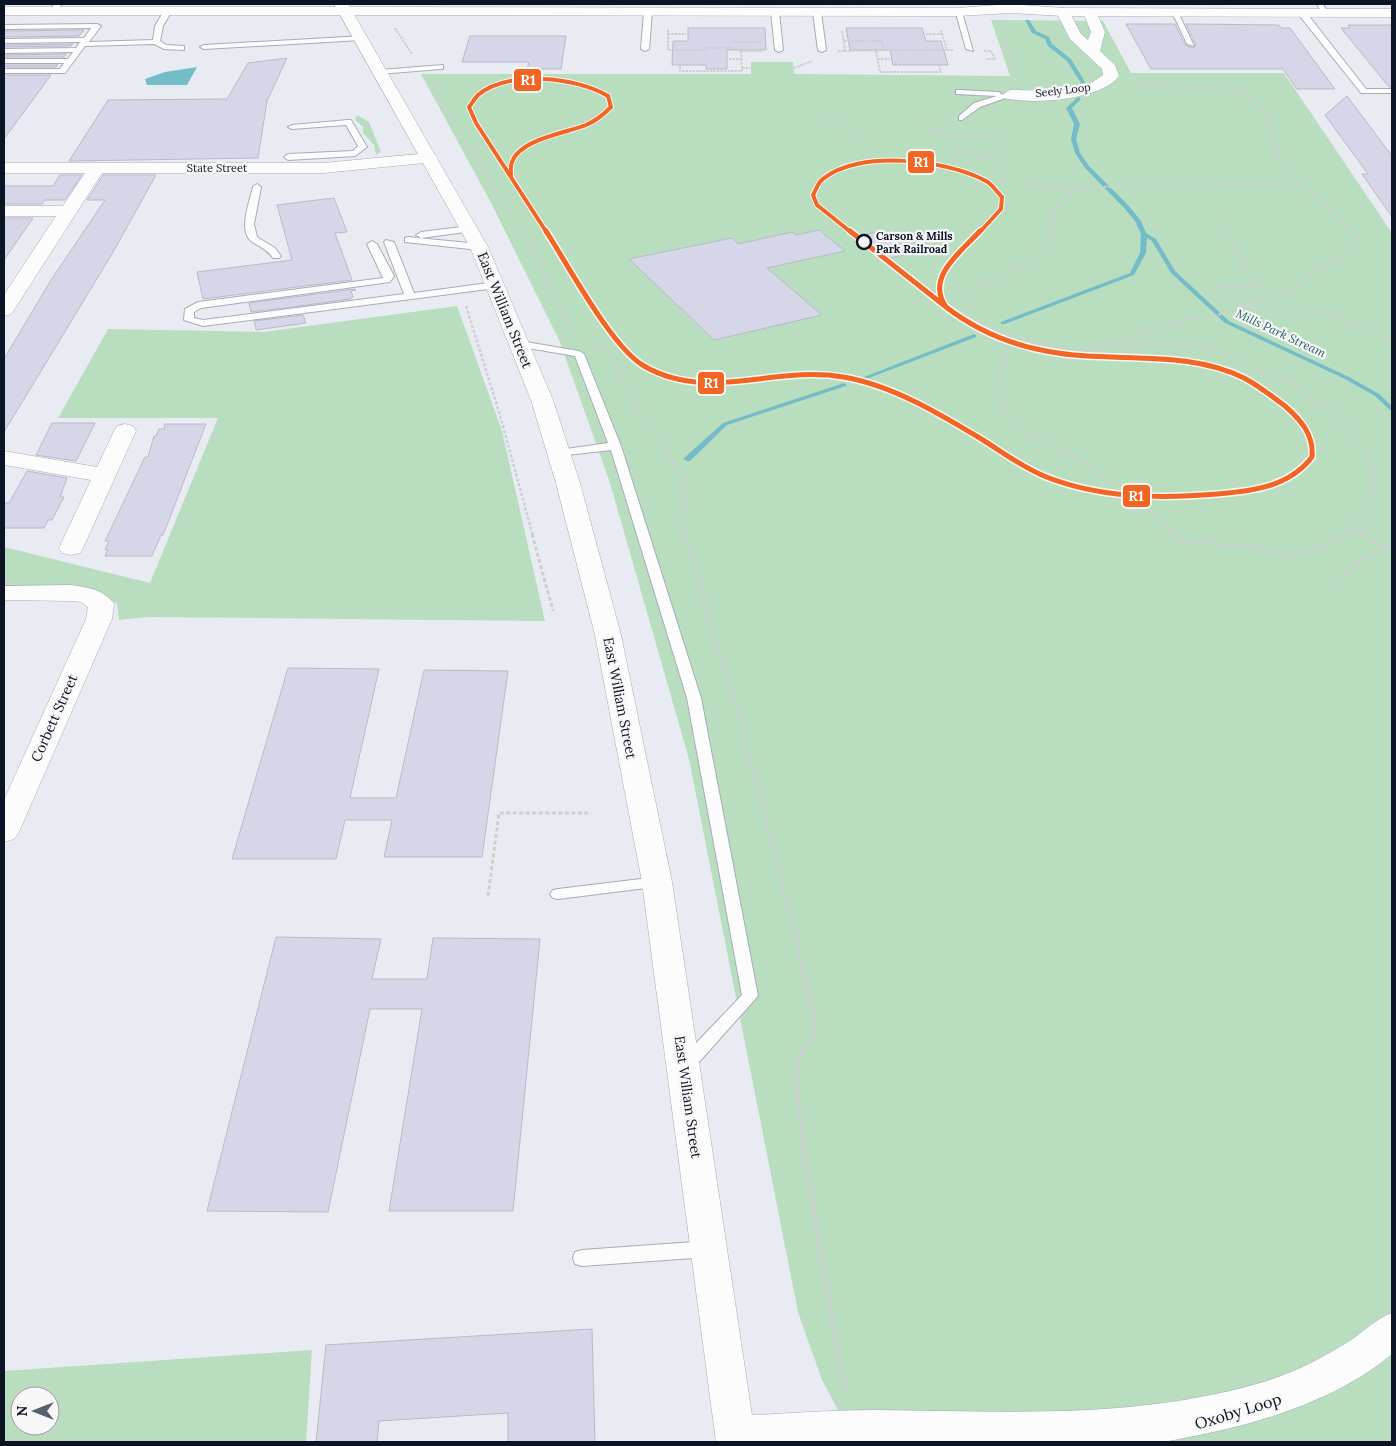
<svg xmlns="http://www.w3.org/2000/svg" width="1396" height="1446" viewBox="0 0 1396 1446" font-family="Lora,serif">
<rect width="100%" height="100%" fill="#e8ebf2"/>
<!-- green -->
<path fill="#b8debf" fill-rule="evenodd" d="M991,20L1103,21L1131,73H1284L1392,233V1442H855L822,1380L798,1312L689,759L610,483L560,342L490,201L421,74H751V62H793L794,74L1010,76Z
M357,115L369,122L381,152L376,155L374,145L363,133V127L355,120Z
M457,306L502,431L545,621L149,617L119,620L117,604L101,593L81,588L4,587V547L150,583L218,418H58L108,329L263,332Z
M312,1350L306,1442H4V1371ZM20,1396H50V1426H20Z"/>
<!-- water -->
<path fill="#74bcc7" d="M197,67L187,85H147L145,79L165,72Z"/>
<g fill="none" stroke-linecap="round" stroke-linejoin="round">
<!-- stream -->
<path fill="#74bcc7" fill-rule="evenodd" d="M1025,20H1029L1036,31L1049,37L1052,44L1071,59L1085,82V83H1081L1067,61L1048,46L1045,39L1032,33Z
M1078,97L1081,99L1072,108L1080,124L1076,139L1080,153L1089,166L1129,206L1141,221L1146,233L1156,239L1175,271L1229,321L1349,377L1379,394L1392,406V411L1390,410L1375,396L1345,379L1225,323L1171,273L1152,241L1147,238L1146,253L1134,275L1005,324H1001V322L1130,273L1140,253L1141,234L1135,221L1125,209L1085,168L1075,153L1071,139L1074,124L1066,108Z
M974,334L976,335V337L869,378H865L864,377Z
M844,383L847,385L846,386L727,425L690,461H687L683,459L723,423Z"/>
</g>
<!-- building -->
<path fill="#d6d6e9" stroke="#b9bac7" d="M1126,24H1175L1185,45L1193,48L1196,45L1186,24L1279,25L1281,28H1290L1335,89H1297L1283,69H1151Z
M1348,25H1392V87H1389L1341,28H1350Z
M688,28H765L766,50H727V69H706V65H672L673,41H688Z
M846,28H922L926,41H941L948,65H893L890,50H850Z
M84,30L79,36L4,37V31Z
M470,36H566L561,69H527L529,62H462Z
M73,44L71,46L4,47V45Z
M66,54L64,57H4V55Z
M287,58L267,101L258,158L69,161L108,100L227,99L248,63Z
M4,65H58L56,67H4Z
M4,75H51L4,139Z
M1347,96L1392,156V217L1362,174H1368L1325,115Z
M60,175H82L65,200H45L42,204H4V186H53Z
M103,175H156L112,254L4,432V359L51,280L105,200H87Z
M334,198L347,232L335,233L352,280L203,299L197,272L292,260L277,205Z
M4,218H33L4,260Z
M819,230L845,251L767,268L822,315L714,340L629,259L732,238L738,244L792,232L796,235Z
M882,231L912,253L881,260L852,237Z
M355,289L356,290L351,291L353,297L350,299L300,306L251,312L249,303Z
M303,315L306,323L256,330L254,321Z
M52,423H95L76,461L36,455Z
M165,424H206L163,535H161L152,556H105L108,550H105L109,541H105L145,457H148L154,436H156L159,429H164Z
M27,471L67,478L60,497H64L52,520H48L44,528H4V503H9Z
M288,668L379,669L350,798H396L424,670L508,671L482,857H384L392,820H345L336,859H232Z
M276,937L381,939L372,979H427L433,938L540,939L513,1211H389L422,1009H370L328,1212L207,1211Z
M592,1329L595,1442H508V1413L379,1421L377,1442H316L326,1345Z"/>
<g fill="none" stroke-linecap="round" stroke-linejoin="round">
<defs>
<path id="service" d="M54,4H62L55,13H49Z
M1317,4H1323L1329,15H1323Z
M165,9L172,11L163,26L160,41L166,45L184,46V50L164,49L154,44L85,46L65,73H4V69H60L64,63H4V59H68L73,52L4,53V49L76,48L80,42L4,43V39L84,38L91,28L4,29V25L97,24L101,26L89,42L153,40L155,26Z
M648,10L652,12L649,49L645,51L641,49L644,12Z
M775,10L779,12L783,50L779,52L775,50L771,12Z
M817,10L821,12L826,50L822,52L818,50L813,12Z
M955,10L962,12L973,51L966,49Z
M1171,10L1178,12L1194,46L1187,44Z
M1299,11H1305L1366,89H1392V93H1361L1299,15Z
M364,36L365,38L361,40L204,49L200,47L204,45Z
M443,65V69H440L380,74L376,72L380,70Z
M959,90L999,92L1002,95L1010,93L1014,95L980,107L962,120H959V116L974,103L997,96L956,94V90Z
M348,120H351L367,147L355,156L288,160L284,157L288,154L353,151L358,146L346,125L292,129L288,127L292,125Z
M257,184L261,187L254,224L257,237L275,248L281,256L279,258H273C267,249 259,247 251,241C238,230 250,201 253,187Z
M469,226L472,227V231L421,238L416,235L421,232Z
M408,237L479,244L484,247L479,250L405,242V238Z
M386,240L394,242L414,293L496,282L501,285L496,288L203,326L184,320L185,309L198,302L383,278L367,244L372,241L377,244L394,276L390,282L201,308L194,312V318L203,320L404,294L384,242Z
M520,341L579,351L584,354L621,446L701,698L758,996L692,1070L686,1072L680,1070L678,1065L680,1060L742,995L687,698L611,450L559,456L553,453L559,450L608,443L575,356L516,346L515,344Z
M657,877L662,878L665,882L662,886L558,899L553,898L550,894L553,890L558,889Z
M708,1241L715,1243L717,1249L715,1255L708,1257L582,1266L575,1264L573,1258L575,1252L582,1250Z"/>
<path id="minor" d="M1063,8L1068,9L1081,34L1088,40L1091,32L1083,12L1085,9H1095L1105,32L1100,51L1115,65L1119,76C1102,100 1031,105 1004,98L1002,95L1010,90C1039,90 1079,95 1103,75L1102,69L1070,39L1056,12Z
M429,153L435,154L438,158L435,162L323,173H102L14,310L11,314L4,316V295L56,216H4V206H63L85,173H4V163H323Z
M125,424L133,426L136,431L83,548L80,553L71,555L62,553L59,548L91,480L4,465V451L97,467L114,431L117,426Z
M72,585C88,588 104,589 114,604L112,619L19,832L14,839L4,842V800L86,619L88,607L81,602L72,601L4,600V586Z
M1392,1313V1354C1330,1406 1240,1429 1162,1442H718L715,1435L721,1422L735,1416C781,1414 828,1410 874,1410C1005,1411 1133,1420 1260,1383C1291,1374 1321,1359 1348,1342C1364,1332 1375,1319 1392,1313Z"/>
<path id="tertiary" d="M4,7H346L353,11L346,15H4Z"/>
<path id="secondary" d="M1010,4L1063,8L1392,9V17L1063,16L1010,13L958,16L346,15L339,11L346,7L958,8Z"/>
<path id="primary" d="M334,4H348L488,247L553,400L580,483L621,635L672,882L756,1442H716L642,882L595,635L556,483L531,400L470,247Z"/>
</defs>
<!-- service casing -->
<use href="#service" stroke="#a7acb8" stroke-width="2"/>
<!-- minor casing -->
<use href="#minor" stroke="#a7acb8" stroke-width="1"/>
<!-- tertiary casing -->
<use href="#tertiary" stroke="#a7acb8" stroke-width="1"/>
<!-- secondary casing -->
<use href="#secondary" stroke="#a7acb8" stroke-width="1"/>
<!-- primary casing -->
<use href="#primary" stroke="#a7acb8" stroke-width="1"/>
<!-- path-far3 -->
<path stroke="#cecfd2" stroke-width="2" stroke-dasharray="2.5 1" stroke-linecap="butt" d="M1000,27L1016,76
M395,28L412,54
M668,30V50H705V47
M941,30L947,50
M668,34H686
M926,34H943
M844,41H882L884,50L845,51
M732,42H761
M884,50H953
M741,51H763
M838,51H845L842,30
M876,51L880,72H941L939,66
M984,51H991L995,59H986
M729,59H741
M878,59H890
M680,66V71H742L741,51L734,48H705
M742,68H750
M794,68L812,61
M430,83L522,233
M1129,85C1158,85 1248,82 1265,110C1268,114 1268,123 1270,128C1275,150 1282,169 1300,184
M825,115L841,129L869,140
M925,127L957,137L997,138L999,161L1006,182
M957,137L954,150L999,161
M1033,181L1026,187H1076L1055,210L1051,233
M1076,187L1300,185L1331,208L1351,233
M1218,220L1226,233"/>
<!-- path-far2 -->
<path stroke="#cecfd2" stroke-width="2.5" stroke-dasharray="3 2" stroke-linecap="butt" d="M521,231L534,253L569,327L577,336
M1225,231L1260,286L1215,287L1242,306L1265,310L1310,309L1383,336L1392,343
M466,306L500,415L533,536
M1009,337L1080,351L1129,344L1182,342L1214,349L1294,386L1338,415L1364,448L1374,470L1372,504L1362,519L1344,536
M1009,337C988,424 1012,420 1077,458C1093,467 1106,480 1119,492V498L1131,511L1145,509L1177,536
M1009,337L970,317L966,304C974,295 982,288 992,282C1015,269 1048,261 1052,231
M596,346L609,351L643,419L687,481L689,494L682,517L685,536
M1088,349L1174,322L1228,313L1242,306L1257,304L1288,292L1312,273L1351,250L1356,239L1350,231
M1015,465L1059,485L1119,498
M1351,528L1364,536"/>
<!-- path-far1 -->
<path stroke="#cecfd2" stroke-width="3" stroke-dasharray="4 2.5" stroke-linecap="butt" d="M532,534L553,611
M684,534L738,713L794,931
M1175,534L1186,543L1244,545L1290,556L1323,546L1345,534
M1362,534L1383,547H1392
M1332,585L1348,569L1383,547
M488,896L499,813H588"/>
<!-- path -->
<path stroke="#cecfd2" stroke-width="4.5" stroke-dasharray="5 3" stroke-linecap="butt" d="M794,930L814,1017L815,1036L803,1049L795,1074L804,1153L844,1389"/>
<!-- service -->
<use href="#service" fill="#fcfcfd" fill-rule="evenodd"/>
<!-- minor -->
<use href="#minor" fill="#fcfcfd" fill-rule="evenodd"/>
<!-- tertiary -->
<use href="#tertiary" fill="#fcfcfd" fill-rule="evenodd"/>
<!-- secondary -->
<use href="#secondary" fill="#fcfcfd" fill-rule="evenodd"/>
<!-- primary -->
<use href="#primary" fill="#fcfcfd" fill-rule="evenodd"/>
<defs>
<path id="rail-1-far1" d="M511,177C511,173 510,166 512,162C520,139 566,133 586,125C596,121 603,115 611,107L608,96C577,77 508,70 478,95C475,98 472,103 469,107L476,123L547,233
M852,233L817,205L813,195C816,190 818,182 823,179C858,149 948,160 986,181C992,184 997,192 1002,197L1001,209L979,233"/>
<path id="rail-1" d="M546,231C568,265 612,348 644,366C708,403 774,365 843,377C892,385 940,414 983,440C1002,452 1022,467 1044,476C1098,498 1159,499 1217,494C1253,491 1289,487 1312,457C1314,435 1301,420 1285,406C1272,396 1259,386 1244,378C1184,348 1110,364 1046,351C1008,344 976,330 946,307
M850,231L946,307
M946,307C925,277 961,252 980,231"/>
</defs>
<!-- rail-1-far1 casing -->
<use href="#rail-1-far1" stroke="#f7f7f7" stroke-width="6"/>
<!-- rail-1 casing -->
<use href="#rail-1" stroke="#f7f7f7" stroke-width="8"/>
<!-- rail-1-far1 -->
<use href="#rail-1-far1" stroke="#f26522" stroke-width="4"/>
<!-- rail-1 -->
<use href="#rail-1" stroke="#f26522" stroke-width="5"/>
</g>
<!-- markers -->
<circle fill="#f7f7f7" stroke="#0c1325" stroke-width="2.5" cx="864" cy="242" r="7"/>
<g text-anchor="middle" dominant-baseline="central" stroke-width="4.5" stroke-linejoin="round" paint-order="stroke">
<!-- far-street labels -->
<g font-size="11" fill="#0c1325" stroke="#f7f7f7">
<text transform="translate(1063 90) rotate(-7)">Seely Loop</text>
<text x="217" y="168">State Street</text>
</g>
<!-- far-stop labels -->
<g font-size="11" font-weight="bold" fill="#0c1325" stroke="#f7f7f7" text-anchor="start">
<text x="876" y="236">Carson &amp; Mills<tspan x="876" dy="13">Park Railroad</tspan></text>
</g>
<!-- far-water labels -->
<g font-size="12" font-style="italic" fill="#296067" stroke="#f7f7f7">
<text transform="translate(1281 333) rotate(25)">Mills Park Stream</text>
</g>
<!-- street labels -->
<g font-size="14" fill="#0c1325" stroke="#f7f7f7">
<text transform="translate(505 310) rotate(68)">East William Street</text>
<text transform="translate(620 698) rotate(79)">East William Street</text>
<text transform="translate(54 718) rotate(-66)">Corbett Street</text>
<text transform="translate(688 1097) rotate(82)">East William Street</text>
</g>
<!-- near-street labels -->
<g font-size="16" fill="#0c1325" stroke="#f7f7f7">
<text transform="translate(1238 1411) rotate(-17)">Oxoby Loop</text>
</g>
</g>
<g stroke="#f7f7f7" stroke-width="2">
<rect x="513" y="68" width="29" height="24" rx="5" fill="#f26522"/>
<rect x="907" y="150" width="28" height="24" rx="5" fill="#f26522"/>
<rect x="697" y="371" width="28" height="24" rx="5" fill="#f26522"/>
<rect x="1122" y="484" width="29" height="24" rx="5" fill="#f26522"/>
</g>
<g font-size="14" text-anchor="middle" font-weight="bold" fill="#fff">
<text x="528" y="85">R1</text>
<text x="921" y="167">R1</text>
<text x="711" y="388">R1</text>
<text x="1136" y="501">R1</text>
</g>
<!-- border -->
<rect width="1396" height="1446" fill="none" stroke="#0c1325" stroke-width="10"/>
<!-- north arrow -->
<g transform="translate(35 1411) rotate(270)"><circle r="24" fill="#f7f7f7" stroke="#999ca3"/>
<path d="M0-4L9 19L0 12L-9 19Z" fill="#595f6d"/>
<text y="-8" font-size="14" font-weight="bold" text-anchor="middle" fill="#0c1325">N</text>
</g>
</svg>
